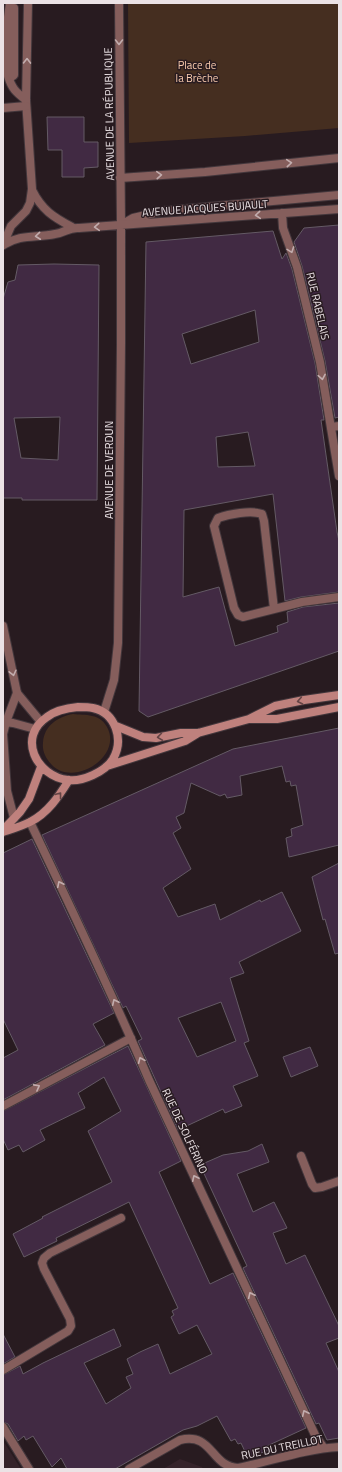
<svg xmlns="http://www.w3.org/2000/svg" width="342" height="1472" viewBox="0 0 342 1472" font-family="'Titillium Web',sans-serif">
<rect width="100%" height="100%" fill="#281b20"/>
<!-- built -->
<path fill="#35232a" d="M3,1441L9,1450L21,1469H3Z
M180,1459L202,1467L203,1469H163Z"/>
<!-- green -->
<path fill="#452e20" d="M128,3H339V128L245,136L129,143Z
M73,714C79,715 86,714 92,716C99,717 105,722 108,729C121,758 73,787 52,765C46,759 42,751 43,743C44,725 58,717 73,714Z"/>
<!-- building -->
<path fill="#412a43" stroke="#645a65" fill-rule="evenodd" d="M47,117H84V142H98V167L84,168V177H62V150H48Z
M339,225V417L335,418L325,361L302,266L294,242L304,228Z
M273,231L282,259L286,253L292,269L315,363L324,420H321L337,532L339,541V592L301,597L285,601L273,494L184,510L183,597L219,587L235,646L278,632L277,626L288,622L287,612L303,607L339,603V651L148,717L139,711L146,242ZM255,310L259,342L191,364L182,334ZM248,432L255,466L218,467L216,437Z
M54,264L99,265L97,500H22V498H3V299L8,282L15,280L18,265ZM60,417L58,460L21,458L14,418Z
M339,728V845L289,857L286,838L292,836L291,829L303,825L296,785L291,786L290,781L286,782L282,766L240,776L242,795L227,798L225,794L220,796L191,783L184,813L176,817L181,828L173,833L191,869L163,888L178,917L215,904L220,920L260,900L261,902L282,892L301,931L239,962L244,973L230,978L249,1041L244,1043L258,1076L233,1086L242,1106L225,1113L223,1109L178,1130L138,1041L142,1039L126,1006L123,1008L42,835L233,749ZM221,1002L236,1041L197,1057L178,1018Z
M32,839L114,1013L93,1024L105,1045L3,1100V1058L18,1050L3,1019V853Z
M339,863V953L335,954L325,919L323,920L312,877Z
M128,1046L181,1161L159,1172L210,1284L233,1273L306,1428L267,1446L269,1450L248,1458L241,1443L238,1444L235,1439L231,1441L217,1416L197,1426L183,1430L115,1469H67L61,1458L52,1467L33,1436L26,1440L24,1436L18,1441L8,1424L3,1422V1375L20,1366L23,1374L43,1363L114,1329L121,1346L84,1363L106,1404L131,1388L126,1377L133,1374L127,1359L140,1352L158,1344L170,1374L212,1354L197,1325L179,1334L171,1317L174,1315L172,1311L178,1308L129,1202L56,1238L57,1241L24,1257L13,1234L43,1218L42,1217L112,1182L88,1131L121,1111L104,1077L78,1093L85,1108L40,1130L45,1140L23,1152L19,1145L8,1150L3,1139V1111Z
M310,1047L318,1066L291,1077L283,1057Z
M262,1144L269,1162L237,1174L253,1212L274,1202L287,1228L273,1233L286,1264L305,1255L339,1326V1338L326,1343L339,1372V1438L327,1440L319,1423L316,1424L243,1268L247,1266L200,1165L223,1155L248,1151Z
M3,1334L15,1357L3,1364Z"/>
<g fill="none" stroke-linecap="round" stroke-linejoin="round">
<defs>
<path id="service" d="M10,3L8,17V76C12,89 16,92 26,100
M119,3L121,225
M120,178L205,172L339,158
M32,190C42,210 53,217 72,227
M121,225L133,218L163,211L339,195
M3,245L11,226L26,211L30,203L32,189L26,100L28,3
M331,427L339,426
M274,609L264,521L262,514C251,510 229,514 218,518L214,526L234,608L238,615L243,617L302,602L339,597
M14,818L7,791L3,734L6,722L17,693
M301,1156L312,1184L315,1188L322,1187L339,1181
M3,1370L68,1331L71,1326L70,1319L44,1269L42,1263L44,1258L50,1253L121,1218"/>
<path id="pedestrian" d="M13,76L14,75V8H13
M3,108L26,106"/>
<path id="minor" d="M282,213L283,228L297,267L320,362L339,476
M3,245C21,234 35,238 55,234C64,233 69,227 79,228L339,209
M3,626L17,693L41,722
M104,712L114,680L118,643L121,344V225
M3,722L13,723L35,729
M30,822C71,908 112,993 149,1080L316,1437L324,1448
M3,1106L131,1038
M3,1427L29,1469
M129,1469L180,1440C213,1432 210,1466 238,1468C272,1461 304,1449 339,1447"/>
<path id="secondary" d="M78,707C83,707 89,707 93,708C116,713 124,740 113,759C105,772 82,782 68,780C36,776 17,737 47,717C56,710 67,708 78,707Z
M251,719H277L339,707
M116,726L143,737L156,738L181,733H198L249,719L275,706L304,700L339,695
M107,766L185,741L198,733
M3,830L20,812L29,799L41,767
M3,832C12,829 22,826 30,822C48,813 59,796 69,780"/>
</defs>
<!-- service casing -->
<use href="#service" stroke="#43373c" stroke-width="10"/>
<!-- pedestrian casing -->
<use href="#pedestrian" stroke="#43373c" stroke-width="10"/>
<!-- minor casing -->
<use href="#minor" stroke="#43373c" stroke-width="10"/>
<!-- secondary casing -->
<use href="#secondary" stroke="#43373c" stroke-width="10"/>
<!-- service -->
<use href="#service" stroke="#855e5c" stroke-width="8"/>
<!-- pedestrian -->
<use href="#pedestrian" stroke="#855e5c" stroke-width="8"/>
<!-- minor -->
<use href="#minor" stroke="#855e5c" stroke-width="8"/>
<!-- secondary -->
<use href="#secondary" stroke="#bf817d" stroke-width="8"/>
</g>
<!-- one-way arrows -->
<defs><path id="oneway-chevron" d="M-2-3.5L2.5 0L-2 3.5" fill="none" stroke-width="1.6" stroke-linecap="round" stroke-linejoin="round"/></defs>
<g stroke="#c2adae">
<use href="#oneway-chevron" transform="translate(119 42) rotate(90)"/>
<use href="#oneway-chevron" transform="translate(27 61) rotate(-89)"/>
<use href="#oneway-chevron" transform="translate(289 163) rotate(-5)"/>
<use href="#oneway-chevron" transform="translate(159 175) rotate(-4)"/>
<use href="#oneway-chevron" transform="translate(258 215) rotate(175)"/>
<use href="#oneway-chevron" transform="translate(97 227) rotate(176)"/>
<use href="#oneway-chevron" transform="translate(38 236) rotate(174)"/>
<use href="#oneway-chevron" transform="translate(291 250) rotate(70)"/>
<use href="#oneway-chevron" transform="translate(322 377) rotate(80)"/>
<use href="#oneway-chevron" transform="translate(13 673) rotate(77)"/>
<use href="#oneway-chevron" transform="translate(60 884) rotate(-116)"/>
<use href="#oneway-chevron" transform="translate(115 1002) rotate(-115)"/>
<use href="#oneway-chevron" transform="translate(141 1060) rotate(-113)"/>
<use href="#oneway-chevron" transform="translate(37 1087) rotate(-28)"/>
<use href="#oneway-chevron" transform="translate(195 1178) rotate(-115)"/>
<use href="#oneway-chevron" transform="translate(251 1295) rotate(-115)"/>
<use href="#oneway-chevron" transform="translate(305 1413) rotate(-115)"/>
</g>
<g stroke="#644445">
<use href="#oneway-chevron" transform="translate(300 701) rotate(169)"/>
<use href="#oneway-chevron" transform="translate(160 737) rotate(172)"/>
<use href="#oneway-chevron" transform="translate(59 795) rotate(-52)"/>
</g>
<g text-anchor="middle" dominant-baseline="central" stroke-width="3" stroke-linejoin="round" paint-order="stroke">
<!-- park labels -->
<g font-size="11" fill="#facbae" stroke="#281b20">
<text x="197" y="65">Place de<tspan x="197" dy="13">la Brèche</tspan></text>
</g>
<!-- street labels -->
<g font-size="11" fill="#ebe2e5" stroke="#281b20">
<text transform="translate(109 114) rotate(-91)">AVENUE DE LA RÉPUBLIQUE</text>
<text transform="translate(205 208) rotate(-4)">AVENUE JACQUES BUJAULT</text>
<text transform="translate(318 306) rotate(77)">RUE RABELAIS</text>
<text transform="translate(109 470) rotate(-90)">AVENUE DE VERDUN</text>
<text transform="translate(185 1131) rotate(65)">RUE DE SOLFÉRINO</text>
<text transform="translate(282 1447) rotate(-12)">RUE DU TREILLOT</text>
</g>
</g>
<!-- border -->
<rect width="342" height="1472" fill="none" stroke="#ebe2e5" stroke-width="8"/>
</svg>
